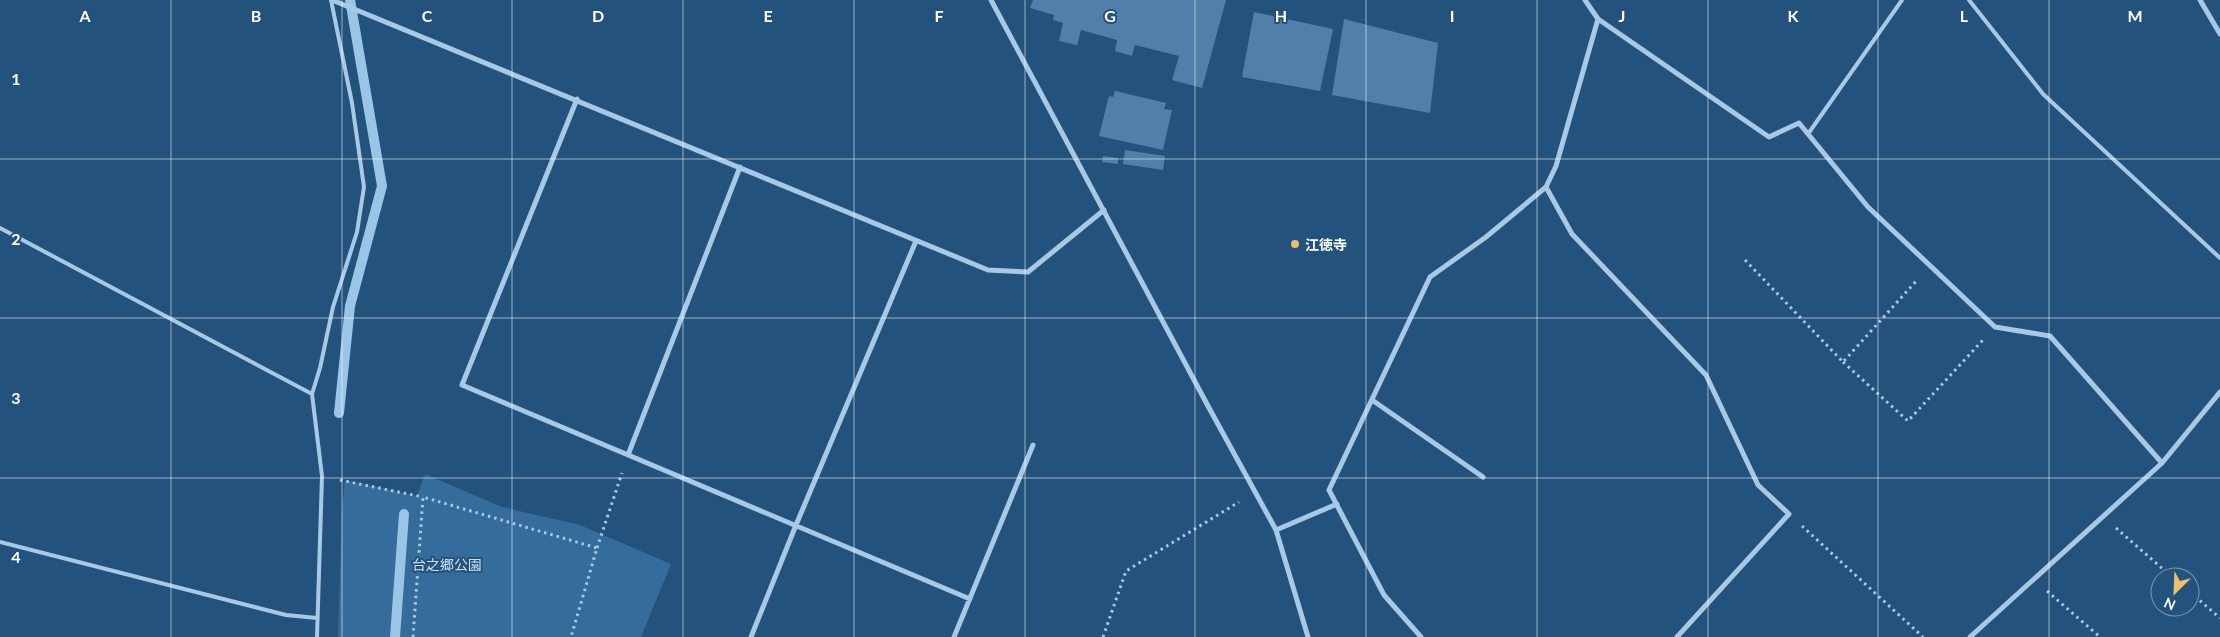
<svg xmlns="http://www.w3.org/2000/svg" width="2220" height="637" viewBox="0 0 2220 637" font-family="Lato,'Noto Sans JP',sans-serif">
<rect width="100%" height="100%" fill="#23537d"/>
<!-- green -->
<path fill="#366c9b" d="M425,474L502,507L580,525L671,564L641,637H338L342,511L345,480L417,496Z"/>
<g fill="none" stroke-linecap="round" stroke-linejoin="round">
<!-- stream -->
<path stroke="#9bc5e7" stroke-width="10" d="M339,413L350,306L382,186L350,0
M395,637L404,514"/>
</g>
<!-- building -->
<path fill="#507fa9" d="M1033,0H1226L1202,88L1172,80L1179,56L1135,45L1132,56L1115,51L1117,40L1081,30L1077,45L1059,41L1063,23L1053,20L1054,15L1030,8Z
M1254,12L1333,29L1320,91L1242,77Z
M1344,19L1438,43L1430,113L1332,95Z
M1115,91L1166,103L1164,109L1172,110L1163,150L1099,136L1109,96L1113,97Z
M1125,150L1165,156L1163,170L1123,164Z
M1103,156L1118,158V164L1102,162Z"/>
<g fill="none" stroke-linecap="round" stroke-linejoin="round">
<!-- path -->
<path stroke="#a7c9e6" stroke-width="3" stroke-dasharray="2.5 4" stroke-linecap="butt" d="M1745,260L1843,362L1918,279
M1843,362L1908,421L1983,340
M340,480L423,497
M1802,526L1923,637
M2116,528L2172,577
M597,548L622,473
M2047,591L2100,637
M2190,592L2220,618
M413,637L423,497L597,548L571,637
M1103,637L1126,571L1239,502"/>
<!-- service -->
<path stroke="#a7c9e6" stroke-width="4" d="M1969,0L2043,94L2220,258
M1808,134L1902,0
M0,228L312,394
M0,542L286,615L317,618
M317,637L322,476L312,394L320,368L333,307L357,232L364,187L352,103L331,0"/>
<!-- minor -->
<path stroke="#a7c9e6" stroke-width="5" d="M332,0L988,270L1028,272L1104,210
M991,0L1208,406L1276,530L1308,637
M2200,0L2220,34
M1598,19L1769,137L1799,123L1868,207L1995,327L2050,336L2162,463
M577,99L462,385L970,599
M1546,187L1572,234L1706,375L1758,485L1789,514L1677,637
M1372,400L1483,477
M628,455L740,167
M1276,530L1337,504
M751,637L796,525L916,241
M954,637L1033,445
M1421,637L1384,595L1329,490L1430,277L1486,237L1546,187L1556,166L1598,19L1585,0
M1970,637L2162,463L2220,392"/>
</g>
<!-- grid -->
<path fill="none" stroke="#fff" stroke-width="1" stroke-opacity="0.55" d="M171,0V637M342,0V637M512,0V637M683,0V637M854,0V637M1025,0V637M1195,0V637M1366,0V637M1537,0V637M1708,0V637M1878,0V637M2049,0V637M0,159H2220M0,318H2220M0,478H2220"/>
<!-- markers -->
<circle fill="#f1be6a" stroke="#23537d" stroke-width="2" cx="1295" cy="244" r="5"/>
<g text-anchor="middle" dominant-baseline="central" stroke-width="4" stroke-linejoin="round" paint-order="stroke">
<!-- poi labels -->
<g font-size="14" font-weight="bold" fill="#fff" stroke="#23537d" text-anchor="start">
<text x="1305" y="244">江徳寺</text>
</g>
<!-- park labels -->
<g font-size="14" fill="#cbe1f5" stroke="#23537d">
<text x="447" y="564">台之郷公園</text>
</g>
</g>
<g font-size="16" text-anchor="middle" font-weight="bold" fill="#fff" stroke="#23537d" stroke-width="4" stroke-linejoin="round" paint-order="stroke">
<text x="85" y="22">A</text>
<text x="256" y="22">B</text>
<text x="427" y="22">C</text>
<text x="598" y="22">D</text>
<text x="768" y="22">E</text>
<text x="939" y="22">F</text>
<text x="1110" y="22">G</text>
<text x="1281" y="22">H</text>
<text x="1452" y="22">I</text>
<text x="1622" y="22">J</text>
<text x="1793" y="22">K</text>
<text x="1964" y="22">L</text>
<text x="2135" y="22">M</text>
<text x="16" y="85">1</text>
<text x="16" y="245">2</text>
<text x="16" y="404">3</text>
<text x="16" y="563">4</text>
</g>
<!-- north arrow -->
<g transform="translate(2175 592) rotate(204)"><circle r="24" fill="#23537d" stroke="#7b98b1"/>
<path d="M0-4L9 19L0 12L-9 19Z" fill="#f1be6a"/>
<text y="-8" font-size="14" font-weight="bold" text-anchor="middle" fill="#ffffff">N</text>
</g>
</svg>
